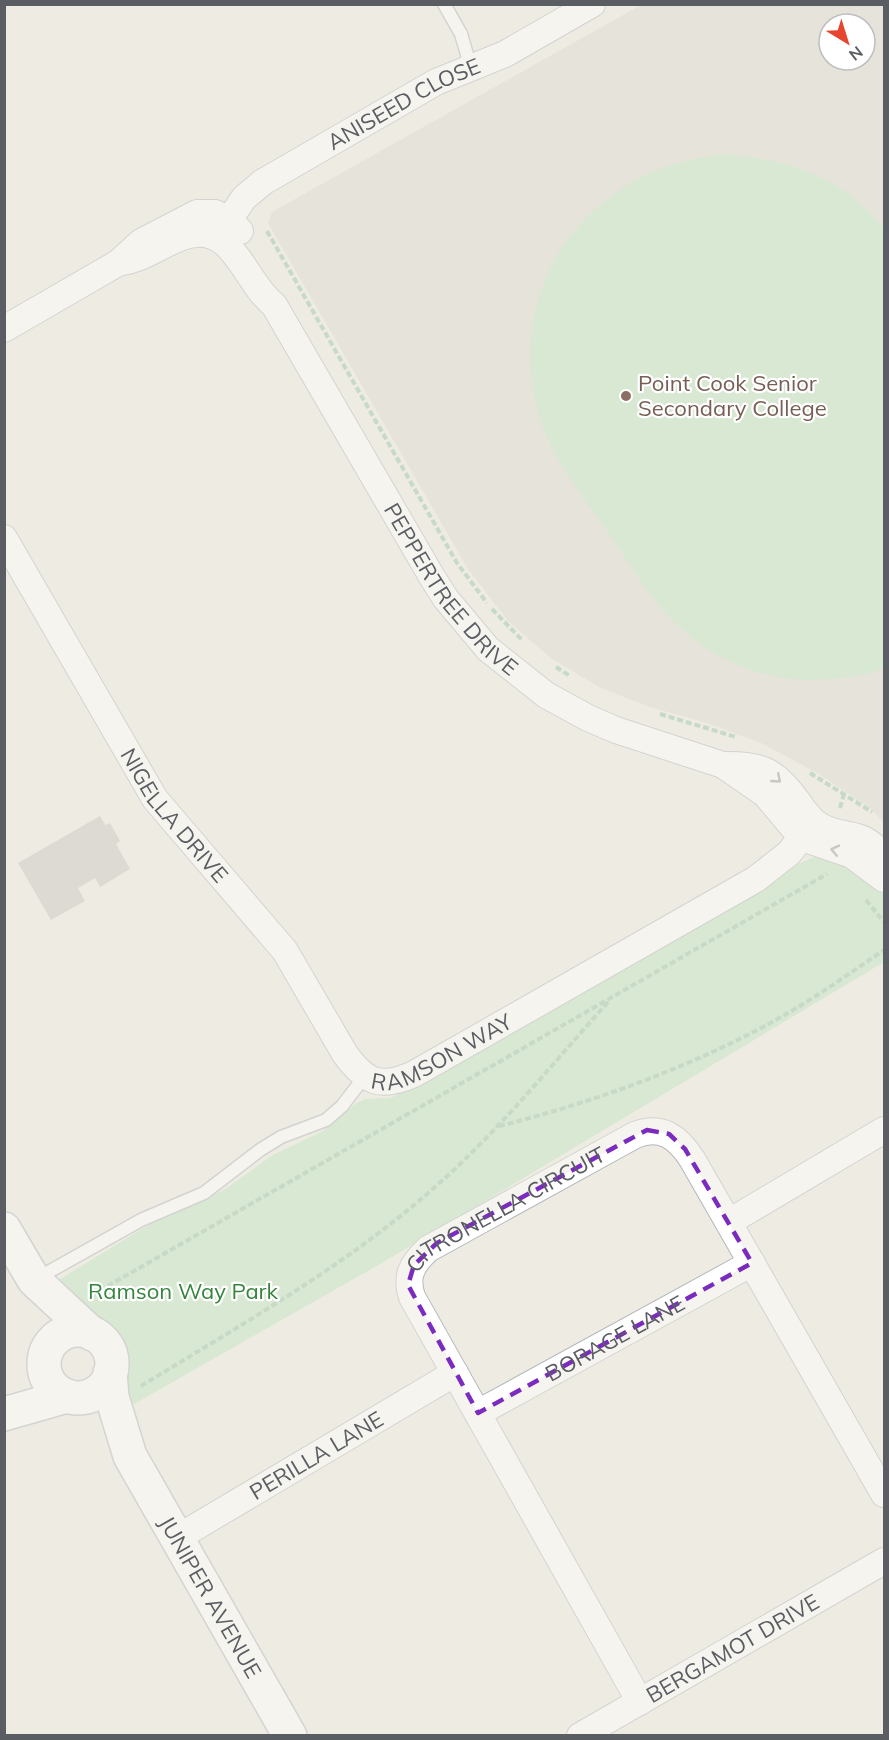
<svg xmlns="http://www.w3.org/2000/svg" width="889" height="1740" viewBox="0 0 889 1740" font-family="Mulish,sans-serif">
<rect width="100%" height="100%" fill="#edebe2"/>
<!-- education -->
<path fill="#dddad0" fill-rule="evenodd" d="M641,5H884V822L867,806L817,773L761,743L707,723L650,707L601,688L552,659L508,621L468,569L268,223L272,212ZM829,24H865V60H829Z"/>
<!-- park -->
<path fill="#bee4c0" d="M719,155C782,156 843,177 884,228V669L880,670C792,695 711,672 654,599C638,579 625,556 610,535C585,499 554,462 540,419C500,289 587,169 719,155Z
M829,851L884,891V962L380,1264L127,1408L123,1360L118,1342L52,1284L147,1226L224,1190L273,1155L323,1131L354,1105L365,1099L390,1098L402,1093L800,863Z"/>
<!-- building -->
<path fill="#c8c5bf" d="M100,816L105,825L110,823L120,841L116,844L130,869L100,887L95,878L78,888L85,901L51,920L18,863Z"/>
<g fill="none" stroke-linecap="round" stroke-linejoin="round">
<defs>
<path id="lane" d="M444,4L461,34L471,68
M36,1279L141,1220L204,1193L260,1150L281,1137L326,1120L342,1106L365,1076"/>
<g id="street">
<path id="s1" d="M218,236L244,198L263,182L436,82L505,54L592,4"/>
<path id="s2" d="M118,263C145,259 158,246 182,237C233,218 243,281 274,305L432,577L446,599L488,649L546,695L588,718L616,730L723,765L765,794L802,838L852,855L884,879"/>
<path d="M4,329L118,263L141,242L197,213H215L228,219L240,231"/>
<path id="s3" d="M4,538L155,799L285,951L345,1054C366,1083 381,1089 414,1074L756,879L789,853L814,822"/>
<path d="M723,765C761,764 775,770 798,802C804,811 810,820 820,826C848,841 861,827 884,858"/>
<path d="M729,1222L884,1130"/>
<path id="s4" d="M478,1413L752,1263"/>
<path id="s5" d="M177,1538L455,1373"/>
<path id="s6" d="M640,1702L412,1297C405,1276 412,1264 428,1249L635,1135C661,1125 677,1136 692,1159L884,1494"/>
<path id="s7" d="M580,1736L884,1561"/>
</g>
<g id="secondary">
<path d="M4,1229L34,1280L92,1334"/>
<circle cx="78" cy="1364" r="34"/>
<path id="s8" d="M110,1373L112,1397L130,1456L290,1736"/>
<path d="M4,1414L67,1396"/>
</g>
</defs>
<!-- lane casing -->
<use href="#lane" stroke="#b4b7bc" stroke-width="15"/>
<!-- street casing -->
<use href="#street" stroke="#b4b7bc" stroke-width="28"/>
<!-- secondary casing -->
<use href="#secondary" stroke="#b5b8be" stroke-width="36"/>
<!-- path -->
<path stroke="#97c5a7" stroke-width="4" stroke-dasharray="6 3" stroke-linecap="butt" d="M267,231L457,563L487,603
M492,609L522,640
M556,667L570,676
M660,714L736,737
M810,773L872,812
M840,808L844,794
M866,900L884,922
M499,1126C596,1102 702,1063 788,1013C821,994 853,971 884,950
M92,1295L827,874
M141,1386C242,1324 346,1266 435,1187C499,1131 552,1064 609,1001"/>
<!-- lane -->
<use href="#lane" stroke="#fff" stroke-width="12"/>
<!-- street -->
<use href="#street" stroke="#fff" stroke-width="26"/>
<!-- secondary -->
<use href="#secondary" stroke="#fff" stroke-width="33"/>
</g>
<!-- one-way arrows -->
<defs><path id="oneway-chevron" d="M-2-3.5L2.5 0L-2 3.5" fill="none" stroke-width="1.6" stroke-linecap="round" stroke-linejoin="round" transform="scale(1.5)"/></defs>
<g stroke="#9c9ea1">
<use href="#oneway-chevron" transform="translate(777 779) rotate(41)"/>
<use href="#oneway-chevron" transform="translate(835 850) rotate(-167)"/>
</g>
<!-- marked area -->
<path d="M0 0H889V1740H0ZM647,1130L669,1134L685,1149L752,1263L478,1413L408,1285L414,1265L437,1243Z" fill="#edebe2" fill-opacity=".55" fill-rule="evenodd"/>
<path fill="none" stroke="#7b2cbf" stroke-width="4.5" stroke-dasharray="12 8" stroke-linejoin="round" d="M647,1130L669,1134L685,1149L752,1263L478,1413L408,1285L414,1265L437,1243Z"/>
<!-- markers -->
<circle fill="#8d6e63" stroke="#fff" stroke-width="2" cx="626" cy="396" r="6"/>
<g text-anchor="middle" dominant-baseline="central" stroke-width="4.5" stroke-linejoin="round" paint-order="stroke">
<!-- street labels -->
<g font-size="22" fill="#5a5d62" stroke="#fff">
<text stroke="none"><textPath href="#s1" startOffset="232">ANISEED CLOSE</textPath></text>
<text stroke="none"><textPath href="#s2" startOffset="530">PEPPERTREE DRIVE</textPath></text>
<text stroke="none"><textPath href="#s3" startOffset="326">NIGELLA DRIVE</textPath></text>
<text stroke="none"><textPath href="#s3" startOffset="735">RAMSON WAY</textPath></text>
<text stroke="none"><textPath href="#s6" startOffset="606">CITRONELLA CIRCUIT</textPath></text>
<text stroke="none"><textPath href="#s4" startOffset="156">BORAGE LANE</textPath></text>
<text stroke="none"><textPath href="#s5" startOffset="162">PERILLA LANE</textPath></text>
<text stroke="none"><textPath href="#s8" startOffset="248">JUNIPER AVENUE</textPath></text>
<text stroke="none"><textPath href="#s7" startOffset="176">BERGAMOT DRIVE</textPath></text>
</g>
<!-- education labels -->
<g font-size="22" fill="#785e54" stroke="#fff" text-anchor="start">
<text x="638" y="383">Point Cook Senior<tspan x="638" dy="25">Secondary College</tspan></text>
</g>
<!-- park labels -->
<g font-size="22" fill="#36853e" stroke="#fff">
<text x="183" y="1291">Ramson Way Park</text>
</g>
</g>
<!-- border -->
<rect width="889" height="1740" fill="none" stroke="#5a5d62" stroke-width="12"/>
<!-- north arrow -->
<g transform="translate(847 42) rotate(142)"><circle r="28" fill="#ffffff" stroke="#bdbec0" stroke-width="1.5"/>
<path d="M0-4.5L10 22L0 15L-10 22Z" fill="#e6452e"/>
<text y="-9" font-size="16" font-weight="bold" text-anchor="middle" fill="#5a5d62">N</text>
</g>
</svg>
